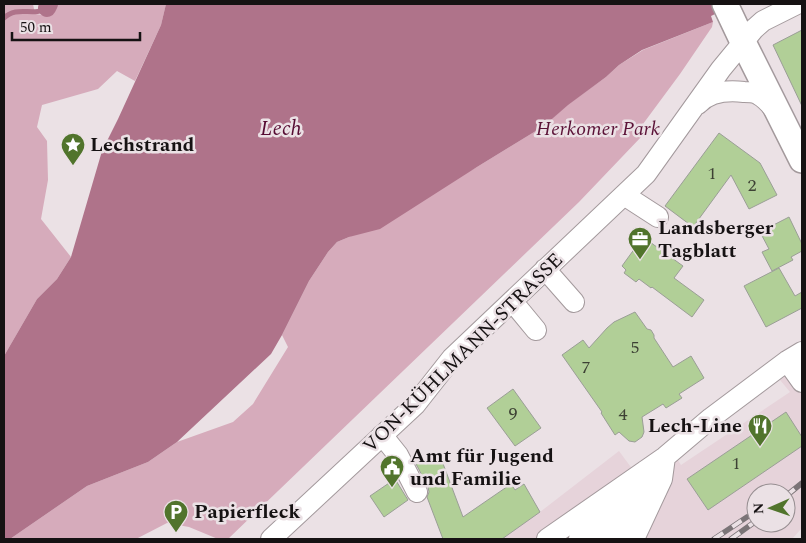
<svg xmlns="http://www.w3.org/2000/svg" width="806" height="543" viewBox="0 0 806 543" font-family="Spectral,serif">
<rect width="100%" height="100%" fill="#ebe1e5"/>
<!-- built -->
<path fill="#e6d3da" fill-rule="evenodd" d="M802,364V528L792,539H502L540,512L619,451L633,470L668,445L681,465L790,392L780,380ZM756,493H786V523H756Z"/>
<!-- green -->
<path fill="#d6abbb" d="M4,4H33L35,14L44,15L51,4H166L161,25L135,81L117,71L98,89L42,105L37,127L47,141L48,180L41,219L71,257L57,279L37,299L4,356Z
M713,22L712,27L680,74L643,124L642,136L579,202L228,539H218L189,527L167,523L136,539H10L87,486L148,462L177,442L233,422L253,404L288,347L282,335L309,281L328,252L337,242L349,237L477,167L544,126L567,105L606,77L619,65L643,50Z"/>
<!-- water -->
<path fill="#af738a" d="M166,4H736L711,16L713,22L642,50L619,65L606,77L568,105L544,126L477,167L380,229L349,237L337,242L328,252L309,281L282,335L271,354L177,442L148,462L87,486L10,539H4V356L37,299L57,279L71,257L102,151L118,119L161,25Z"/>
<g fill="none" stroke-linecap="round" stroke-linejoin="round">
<!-- stream -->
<path stroke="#af738a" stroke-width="5" d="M4,18C17,5 34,17 47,8"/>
<!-- canal -->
<path stroke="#af738a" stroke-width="18" d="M47,8L49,4"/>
</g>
<!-- building -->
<path fill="#b1cf97" stroke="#9a9e96" d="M802,30V106L773,45Z
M719,133L760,163L777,195L749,209L731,175L693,227L665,206Z
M789,217L802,244V251L791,257L793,260L772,271L762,252L769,249L760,232Z
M643,237L683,266L674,278L704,300L692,317L652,287L651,288L639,279L636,282L624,273L626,270L622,266Z
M779,268L795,296L802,292V308L766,327L744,286Z
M635,312L647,329L651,330L654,335V338L673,367L691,356L704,378L679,394L682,398L666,408L663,404L642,417L644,432L642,437L635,442L629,441L619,432L615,435L601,413L602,412L562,355L583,340L589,348L607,328L614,322Z
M513,389L541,428L515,446L487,408Z
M786,412L802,437V446L708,510L687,479Z
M439,453L463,517L511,484L515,490L524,484L540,512L502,539H443L427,497L429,492L428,487L415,462Z
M395,479L408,500L384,517L370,496Z"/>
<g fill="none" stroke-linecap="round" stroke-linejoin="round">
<defs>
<path id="minor" d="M698,104C710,91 727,90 744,92C749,92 755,92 759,95C766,99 770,104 774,109
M624,195L658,217
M545,269L574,302
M512,301L536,330
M787,361L802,382
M382,435L398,455L417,492
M271,539L415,405L452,358L646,174L721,69L754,29L763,21L797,4
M547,539L665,457L711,418L787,361L802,352
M579,539L591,509
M598,539L618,490
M616,539L631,508L646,470
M634,539L662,479L665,457"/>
<path id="major" d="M725,4L743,42L802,160"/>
</defs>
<!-- minor casing -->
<use href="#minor" stroke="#a3999c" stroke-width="22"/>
<!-- major casing -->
<use href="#major" stroke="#a3999c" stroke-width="28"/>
<!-- minor -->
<use href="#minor" stroke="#fff" stroke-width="20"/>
<!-- major -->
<use href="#major" stroke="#fff" stroke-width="25"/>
<defs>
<path id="rail" d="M786,496L802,483
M714,539L747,517
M731,539L756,521"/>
</defs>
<!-- rail casing -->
<use href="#rail" stroke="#7b7477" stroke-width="5.5"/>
<!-- rail -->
<use href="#rail" stroke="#ebe1e5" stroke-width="4" stroke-dasharray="11" stroke-linecap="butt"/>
</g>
<!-- icons -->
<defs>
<symbol id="sight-pin" viewBox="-11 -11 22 30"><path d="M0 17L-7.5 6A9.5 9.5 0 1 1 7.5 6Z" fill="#51742c" stroke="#ebe1e5"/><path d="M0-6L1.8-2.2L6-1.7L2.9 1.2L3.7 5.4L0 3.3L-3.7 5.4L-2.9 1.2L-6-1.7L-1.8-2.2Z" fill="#fff"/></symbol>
<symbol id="office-pin" viewBox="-11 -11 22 30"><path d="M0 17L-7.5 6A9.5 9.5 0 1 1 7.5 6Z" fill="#51742c" stroke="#ebe1e5"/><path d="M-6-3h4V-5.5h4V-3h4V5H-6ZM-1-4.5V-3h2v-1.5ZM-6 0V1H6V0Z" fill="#fff"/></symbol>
<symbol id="restaurant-pin" viewBox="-11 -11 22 30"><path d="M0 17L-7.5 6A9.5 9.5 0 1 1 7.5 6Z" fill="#51742c" stroke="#ebe1e5"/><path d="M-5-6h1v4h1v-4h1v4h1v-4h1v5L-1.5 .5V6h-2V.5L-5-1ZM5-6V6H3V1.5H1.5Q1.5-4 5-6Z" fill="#fff"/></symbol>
<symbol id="civic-pin" viewBox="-11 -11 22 30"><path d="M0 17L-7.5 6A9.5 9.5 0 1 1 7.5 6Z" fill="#51742c" stroke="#ebe1e5"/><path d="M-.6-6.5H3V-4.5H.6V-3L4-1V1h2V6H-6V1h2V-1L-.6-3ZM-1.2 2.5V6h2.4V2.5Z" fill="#fff"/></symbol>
<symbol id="parking-pin" viewBox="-11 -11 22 30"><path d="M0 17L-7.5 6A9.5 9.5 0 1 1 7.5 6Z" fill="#51742c" stroke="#ebe1e5"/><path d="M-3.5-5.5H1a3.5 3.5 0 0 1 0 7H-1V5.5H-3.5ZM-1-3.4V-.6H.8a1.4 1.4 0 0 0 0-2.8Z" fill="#fff"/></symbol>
</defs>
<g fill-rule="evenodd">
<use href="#sight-pin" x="59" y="131" width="28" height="38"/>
<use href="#office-pin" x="626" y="225" width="28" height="38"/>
<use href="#restaurant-pin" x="746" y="412" width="28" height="38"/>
<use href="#civic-pin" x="378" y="453" width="28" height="38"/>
<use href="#parking-pin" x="162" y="498" width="28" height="38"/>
</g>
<g text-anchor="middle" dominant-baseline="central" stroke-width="5" stroke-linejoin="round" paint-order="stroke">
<!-- number labels -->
<g font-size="18" fill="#3d4134">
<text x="712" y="173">1</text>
<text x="752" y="185">2</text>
<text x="635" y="347">5</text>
<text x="586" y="367">7</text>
<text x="513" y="413">9</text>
<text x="623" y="414">4</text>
<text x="736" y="463">1</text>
</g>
<!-- park labels -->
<g font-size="20" font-style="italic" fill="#5b1237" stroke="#ebe1e5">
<text x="598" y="129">Herkomer Park</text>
</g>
<!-- poi labels -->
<g font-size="20" font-weight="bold" fill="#161213" stroke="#ebe1e5" text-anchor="start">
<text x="90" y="145">Lechstrand</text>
<text x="658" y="228">Landsberger<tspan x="658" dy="23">Tagblatt</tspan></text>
<text x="742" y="426" text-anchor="end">Lech-Line</text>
<text x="410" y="456">Amt für Jugend<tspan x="410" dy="23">und Familie</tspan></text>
<text x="194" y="512">Papierfleck</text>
</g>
<!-- street labels -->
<g font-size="20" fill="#161213" stroke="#ebe1e5">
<text transform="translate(463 353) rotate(-45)">VON-KÜHLMANN-STRASSE</text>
</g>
<!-- water labels -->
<g font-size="21" font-style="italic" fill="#560b32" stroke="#ebe1e5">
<text x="281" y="129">Lech</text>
</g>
</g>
<!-- border -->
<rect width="806" height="543" fill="none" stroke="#161213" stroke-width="10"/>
<!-- north arrow -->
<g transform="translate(771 508) rotate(268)"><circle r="24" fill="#ebe1e5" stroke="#968e91"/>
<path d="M0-4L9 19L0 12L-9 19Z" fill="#51742c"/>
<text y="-8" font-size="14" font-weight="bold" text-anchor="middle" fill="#161213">N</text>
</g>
<!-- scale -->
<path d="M12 32v8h128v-8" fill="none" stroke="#161213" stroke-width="2.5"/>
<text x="20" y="32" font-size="15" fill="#161213" stroke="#ebe1e5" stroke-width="4" paint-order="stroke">50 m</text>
</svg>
